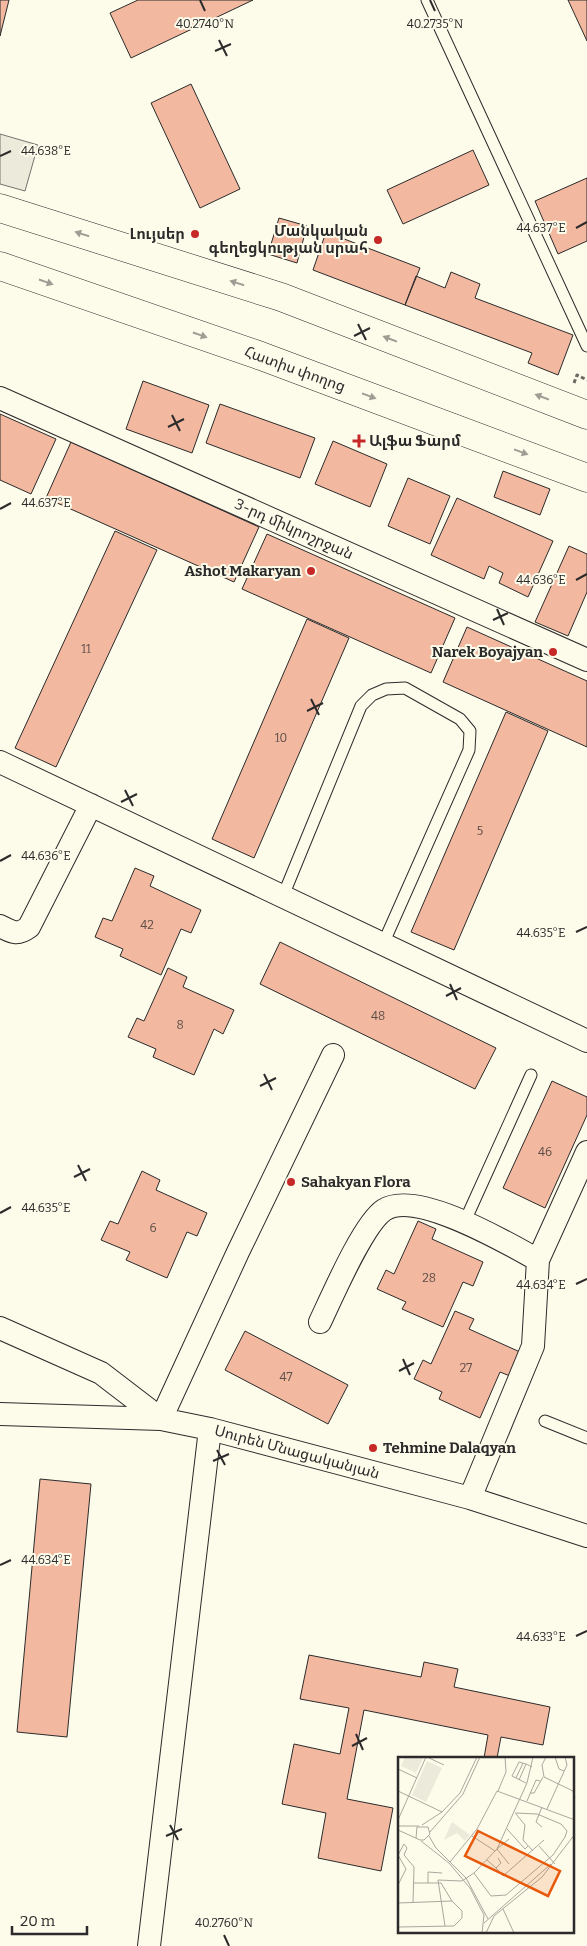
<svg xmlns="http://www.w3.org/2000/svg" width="587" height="1946" viewBox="0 0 587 1946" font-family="Bitter,'Noto Sans Armenian',serif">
<rect width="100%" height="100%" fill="#fdfbea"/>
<!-- parking -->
<path fill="#eceadb" stroke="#74746e" d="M0,134L38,145L25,191L0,184Z"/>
<!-- building -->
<path fill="#f2b8a0" stroke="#2b2b2b" d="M0,0H9L0,36Z
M138,0H253L131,58L110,13Z
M568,0H587V41Z
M191,84L240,189L200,208L151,103Z
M473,150L489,185L403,224L387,190Z
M587,178V241L558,254L535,201Z
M279,218L307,226L297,263L268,254Z
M326,232L420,268L405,305L313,270Z
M451,272L480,284L475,298L573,335L558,375L528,363L532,353L405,305L416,276L445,288Z
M143,381L209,405L192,453L126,429Z
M220,404L315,438L300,478L206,443Z
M0,414L56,439L31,494L0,480Z
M333,441L387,464L370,507L315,484Z
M71,442L259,527L234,582L46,498Z
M503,471L550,489L540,515L494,497Z
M408,478L450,496L430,544L388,526Z
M457,498L553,541L528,597L499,583L503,573L489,566L484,579L431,555Z
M115,531L157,550L56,767L15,748Z
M267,534L455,618L431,673L242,589Z
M569,546L587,554V592L568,636L535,622Z
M307,619L349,638L254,858L212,839Z
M467,627L587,681V747L443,682Z
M506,712L548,731L454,950L411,932Z
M135,868L154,876L150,886L201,910L191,933L181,929L161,975L120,956L123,949L95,937L103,918L112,921Z
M280,942L496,1048L475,1089L260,984Z
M168,968L187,977L183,987L234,1010L223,1034L214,1029L194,1075L153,1057L156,1049L128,1037L137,1018L144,1021Z
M552,1081L587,1097V1115L545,1208L503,1188Z
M142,1171L160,1180L156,1190L207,1213L197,1236L187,1232L167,1278L126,1260L130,1252L101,1240L110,1221L118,1224Z
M418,1221L436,1229L432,1239L483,1262L473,1286L463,1282L443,1327L402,1309L406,1302L377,1289L386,1270L394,1274Z
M455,1311L474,1319L469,1329L520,1352L510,1376L500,1372L480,1418L439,1399L442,1392L414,1379L423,1360L431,1364Z
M245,1331L348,1385L328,1424L225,1370Z
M40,1479L91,1484L67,1737L17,1732Z
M309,1655L421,1677L424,1662L458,1669L454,1687L550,1707L543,1745L501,1737L497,1758H484L488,1735L364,1710L347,1799L393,1808L381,1871L318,1858L326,1813L282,1804L294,1744L340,1754L349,1708L300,1699Z"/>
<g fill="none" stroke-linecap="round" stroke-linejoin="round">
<defs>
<path id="service" d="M427,0L587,346
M283,896L361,706L372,695L386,689L405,688L460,719L470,731L469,750L383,944
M465,1221L531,1075
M545,1421L587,1438"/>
<path id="minor" d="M0,398L587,660
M0,762L587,1041
M0,926C12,932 17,936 29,927L91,805
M538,1260L587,1152
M320,1322C332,1297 363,1224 384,1210C416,1189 507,1243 538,1260L533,1346L470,1498
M0,1328L101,1373L161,1419L238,1252L333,1055
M0,1414L161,1419L210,1429L470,1498L587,1536
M149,1946L210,1429"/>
<path id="secondary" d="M0,208L281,297L587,415
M0,266L261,356L587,478"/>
</defs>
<!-- service casing -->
<use href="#service" stroke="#2b2b2b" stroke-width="13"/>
<!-- minor casing -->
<use href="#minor" stroke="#2b2b2b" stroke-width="24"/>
<!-- secondary casing -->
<use href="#secondary" stroke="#2b2b2b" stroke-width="29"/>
<!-- path -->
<path stroke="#6a6964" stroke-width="3" stroke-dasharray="4 2.5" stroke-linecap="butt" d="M574,383L577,375L587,380"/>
<!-- service -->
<use href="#service" stroke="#fdfbea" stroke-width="11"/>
<!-- minor -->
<use href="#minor" stroke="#fdfbea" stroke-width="22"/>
<!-- secondary -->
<use href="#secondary" stroke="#fdfbea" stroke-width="28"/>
</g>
<!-- one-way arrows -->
<defs><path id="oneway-solid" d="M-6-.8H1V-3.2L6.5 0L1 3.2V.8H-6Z" transform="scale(1.25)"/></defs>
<g fill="#9e9d94">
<use href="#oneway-solid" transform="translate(82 234) rotate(-162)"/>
<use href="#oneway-solid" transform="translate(46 282) rotate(19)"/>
<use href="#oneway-solid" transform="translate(237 283) rotate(-162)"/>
<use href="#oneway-solid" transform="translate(200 335) rotate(19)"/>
<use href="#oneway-solid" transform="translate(390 339) rotate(-159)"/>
<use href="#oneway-solid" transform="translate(369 396) rotate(20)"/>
<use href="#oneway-solid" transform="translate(542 397) rotate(-159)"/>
<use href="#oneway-solid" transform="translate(521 452) rotate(20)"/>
</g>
<!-- ticks -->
<path fill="none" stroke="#2b2b2b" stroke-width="2" d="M200,0L205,11M430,0L435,11M219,40L227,56M215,51L231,44M0,156L11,151M576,228L587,222M358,324L366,340M354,336L370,328M172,415L180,431M168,427L184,419M0,509L11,503M576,580L587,574M497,609L504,625M493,620L508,613M311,699L319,715M307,711L323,703M125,790L133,806M121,802L137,794M0,861L11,855M576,932L587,927M450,984L457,1000M446,996L461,988M264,1074L272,1090M260,1086L276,1078M78,1165L86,1181M74,1177L90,1169M0,1213L11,1207M576,1284L587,1279M403,1359L410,1375M399,1371L414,1363M217,1450L225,1465M213,1461L229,1454M0,1565L11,1560M576,1636L587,1631M356,1734L363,1750M352,1746L367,1738M170,1825L178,1840M166,1836L182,1829M224,1935L229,1946"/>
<!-- markers -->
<g fill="#c62828" stroke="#fdfbea" stroke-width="2">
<circle cx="195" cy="234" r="5"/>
<circle cx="378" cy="240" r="5"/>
<path d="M356.5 433.5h5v5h5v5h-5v5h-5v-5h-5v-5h5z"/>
<circle cx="311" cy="571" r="5"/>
<circle cx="553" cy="652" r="5"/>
<circle cx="291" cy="1182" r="5"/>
<circle cx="373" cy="1448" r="5"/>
</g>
<g text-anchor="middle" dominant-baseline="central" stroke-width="4" stroke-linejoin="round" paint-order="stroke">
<!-- number labels -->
<g font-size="12" fill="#5d4e48">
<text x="86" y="649">11</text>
<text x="281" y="738">10</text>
<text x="480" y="831">5</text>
<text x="147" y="925">42</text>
<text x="378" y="1016">48</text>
<text x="180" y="1025">8</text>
<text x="545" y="1152">46</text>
<text x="153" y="1228">6</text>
<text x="429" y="1278">28</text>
<text x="466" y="1368">27</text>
<text x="286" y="1377">47</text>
</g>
<!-- poi labels -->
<g font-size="15" font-weight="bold" fill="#2b2b2b" stroke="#fdfbea" text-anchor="end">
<text x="368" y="231">Մանկական<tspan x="368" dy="17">գեղեցկության սրահ</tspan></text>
<text x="185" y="234">Լույսեր</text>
<text x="369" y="441" text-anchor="start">Ալֆա Ֆարմ</text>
<text x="301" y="571">Ashot Makaryan</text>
<text x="543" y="652">Narek Boyajyan</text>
<text x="301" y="1182" text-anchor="start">Sahakyan Flora</text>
<text x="383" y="1448" text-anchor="start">Tehmine Dalaqyan</text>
</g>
<!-- street labels -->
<g font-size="15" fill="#2b2b2b" stroke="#fdfbea">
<text transform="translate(295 369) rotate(20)">Հատիս փողոց</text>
<text transform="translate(294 529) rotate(24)">3-րդ միկրոշրջան</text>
<text transform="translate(297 1452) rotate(15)">Սուրեն Մնացականյան</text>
</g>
</g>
<!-- overview -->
<g transform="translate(398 1757)">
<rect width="176" height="176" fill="#fdfbea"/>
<path d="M7,0L25,1L18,16L3,9ZM29,4L44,11L28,45L14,38ZM54,65L72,78L67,84L59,76L46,83Z" fill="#ecebdb"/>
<path fill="none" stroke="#a9a89e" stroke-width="1" d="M29,0L46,8M148,0L144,8L146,20L175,34L177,41M157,0L161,12L166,14M128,7L121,5L114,19L128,26M0,12L19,21M118,21L125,6M121,23L128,7L134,10M0,34L44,55M100,34L108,15L107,0M132,36H136L145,20M129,44L138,23L142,24M149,52L169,8L167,0M118,57L127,68L125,83L135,94M0,63L28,0M24,68L44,55L62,36L79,0M0,69H21M144,70L138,65L144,50M109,72L127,92L130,89M0,73L22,83H26L32,77L30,70H19L18,81M32,75L65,37L82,0M31,79L38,91L68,121L90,162M74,79L97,94M23,84L51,106L72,131L86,158L84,176M141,89L157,107M89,103L98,111L103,106L100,101M52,105L79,72L99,34L177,63M111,107L99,92L111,82M98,111L105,119L146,83M76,116L93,139L108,138L155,98L167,80L169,74L163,67L139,57L117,56M15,126H43L54,144M30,126V115L44,116M0,128L8,112L0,98L6,87L9,91L6,98L16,110L15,146M0,146L54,144L64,154V161L56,169L0,170M105,152L116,176M86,166L153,107M47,169L40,123L64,124L76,116L99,92L129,26L135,0M88,176L96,159L144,120L177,77"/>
<path fill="#e8590c" fill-opacity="0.15" stroke="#e8590c" stroke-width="2.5" d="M80,74L162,114L150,139L67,99Z"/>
<rect width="176" height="176" fill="none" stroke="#2b2b2b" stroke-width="2.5"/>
</g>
<g font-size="12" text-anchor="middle" fill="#2b2b2b" stroke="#fdfbea" stroke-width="4" stroke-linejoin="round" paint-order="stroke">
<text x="205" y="28">40.2740°N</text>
<text x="435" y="28">40.2735°N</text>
<text x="46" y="155">44.638°E</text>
<text x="541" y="232">44.637°E</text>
<text x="46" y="507">44.637°E</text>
<text x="541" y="584">44.636°E</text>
<text x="46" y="860">44.636°E</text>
<text x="541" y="937">44.635°E</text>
<text x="46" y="1212">44.635°E</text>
<text x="541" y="1289">44.634°E</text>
<text x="46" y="1564">44.634°E</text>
<text x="541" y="1641">44.633°E</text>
<text x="224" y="1927">40.2760°N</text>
</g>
<!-- scale -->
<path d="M12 1926v8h75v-8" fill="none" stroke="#2b2b2b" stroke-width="2.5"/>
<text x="20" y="1926" font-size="15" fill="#2b2b2b" stroke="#fdfbea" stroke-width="4" paint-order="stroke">20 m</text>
</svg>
